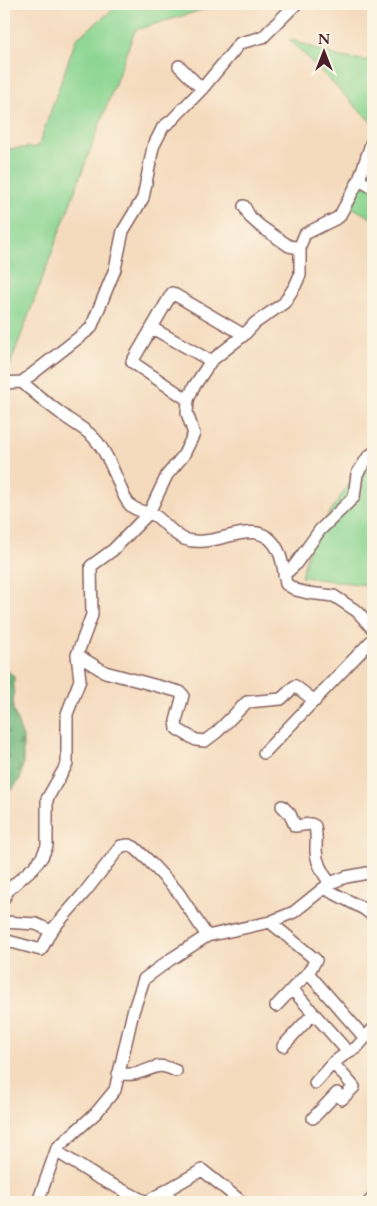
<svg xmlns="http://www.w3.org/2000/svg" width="377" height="1206" viewBox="0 0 377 1206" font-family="Cardo,serif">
<defs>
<pattern id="forest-firs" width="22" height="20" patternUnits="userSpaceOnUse" patternTransform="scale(1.25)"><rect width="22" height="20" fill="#71b77c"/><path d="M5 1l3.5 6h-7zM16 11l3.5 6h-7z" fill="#5f9466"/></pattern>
</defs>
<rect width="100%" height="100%" fill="#fcf5e5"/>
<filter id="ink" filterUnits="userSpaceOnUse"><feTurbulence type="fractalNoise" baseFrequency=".02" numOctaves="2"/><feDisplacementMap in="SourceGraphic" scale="10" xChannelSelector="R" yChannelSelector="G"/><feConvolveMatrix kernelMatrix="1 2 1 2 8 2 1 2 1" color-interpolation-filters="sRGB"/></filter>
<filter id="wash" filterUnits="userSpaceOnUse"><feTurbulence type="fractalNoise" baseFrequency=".0096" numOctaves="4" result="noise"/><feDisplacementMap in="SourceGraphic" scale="20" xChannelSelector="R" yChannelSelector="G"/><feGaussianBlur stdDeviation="1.12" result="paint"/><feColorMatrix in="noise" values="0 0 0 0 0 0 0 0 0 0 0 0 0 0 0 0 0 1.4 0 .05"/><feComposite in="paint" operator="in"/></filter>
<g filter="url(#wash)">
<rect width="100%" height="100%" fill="#f5dbbe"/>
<!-- green -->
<path fill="#8cd692" stroke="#6b7a5e" d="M120,4H222L135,30L4,381V149L38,147L76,39Z
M289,39L340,57L373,61V124Z
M373,136V219L346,204Z
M373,448V586L301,577L311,541Z"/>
<!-- forest -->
<path fill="url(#forest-firs)" stroke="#5e6b54" d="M4,668L14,676L13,709L23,738V765L20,779L12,790L4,789Z"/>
</g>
<g filter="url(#ink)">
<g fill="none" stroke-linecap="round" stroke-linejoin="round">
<defs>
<path id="street" d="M179,66L202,89
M359,180L373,188
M244,206L250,217L260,226L289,246L300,248
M152,328L211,361
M22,382L91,328L115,269L123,231L143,198L153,147L163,127L172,120L202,89L240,43L263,37L296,4
M4,383L22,382C36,395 51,406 67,418C75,424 87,430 94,438C105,450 112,467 118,481C121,489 124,499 130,505C138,513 149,511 157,517C166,524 173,534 184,539C217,551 258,511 278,550C283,560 284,573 286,584L296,590L308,593L334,596L358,612L373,629
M188,400L132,362L172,293L244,335
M284,575L295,565L320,530L354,497L357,474L368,457L373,453
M77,655L105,672L180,692L183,695L176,721L177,729L196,740L205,741L217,732L247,702L281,699L295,686L315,701
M264,753L373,639
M282,806L290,814L295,826L311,824L315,826C317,835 316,842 316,850C316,862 323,874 330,883
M324,888L364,909L373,916
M4,898L9,889L34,867L42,857L47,846V799L67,764V714L80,680L77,655L92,615L91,566L113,550L149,513L167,475L183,456L194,434L187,413L188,400L193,388L211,361L244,335L255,323L284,303L295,286L300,275V246L305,234L339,217L359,180L373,138
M4,922L36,924L51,931
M270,922L316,960L308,973L292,989L348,1052L356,1048L373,1029
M4,940L41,950L51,931L85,892L121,846L129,845L134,847L148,860L178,892L207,936
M308,973L364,1037
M276,1006L292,989
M283,1046L313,1014
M118,1074C124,1074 132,1075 138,1073C157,1068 156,1062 176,1071
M315,1083L333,1063L348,1052
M313,1118L337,1093L342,1099L354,1087L333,1063
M56,1151L97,1177L146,1202L202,1170L242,1202
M163,1192L175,1202
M38,1202L57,1148L96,1113L115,1090L133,1012L144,979L171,959L207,936L270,922L294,912L330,883L346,877L373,872
M369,1202L373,1198"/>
</defs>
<!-- street casing -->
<use href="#street" stroke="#86615e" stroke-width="14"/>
<!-- street -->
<use href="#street" stroke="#fff" stroke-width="11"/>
</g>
</g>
<!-- margin -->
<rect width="377" height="1206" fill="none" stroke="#fcf5e5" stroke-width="20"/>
<!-- north arrow -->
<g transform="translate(324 52)" stroke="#fcf5e5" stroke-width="4" paint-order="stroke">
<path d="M0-4L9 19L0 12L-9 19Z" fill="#4a1f2b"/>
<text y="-8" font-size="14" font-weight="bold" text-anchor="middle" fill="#4a1f2b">N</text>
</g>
</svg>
